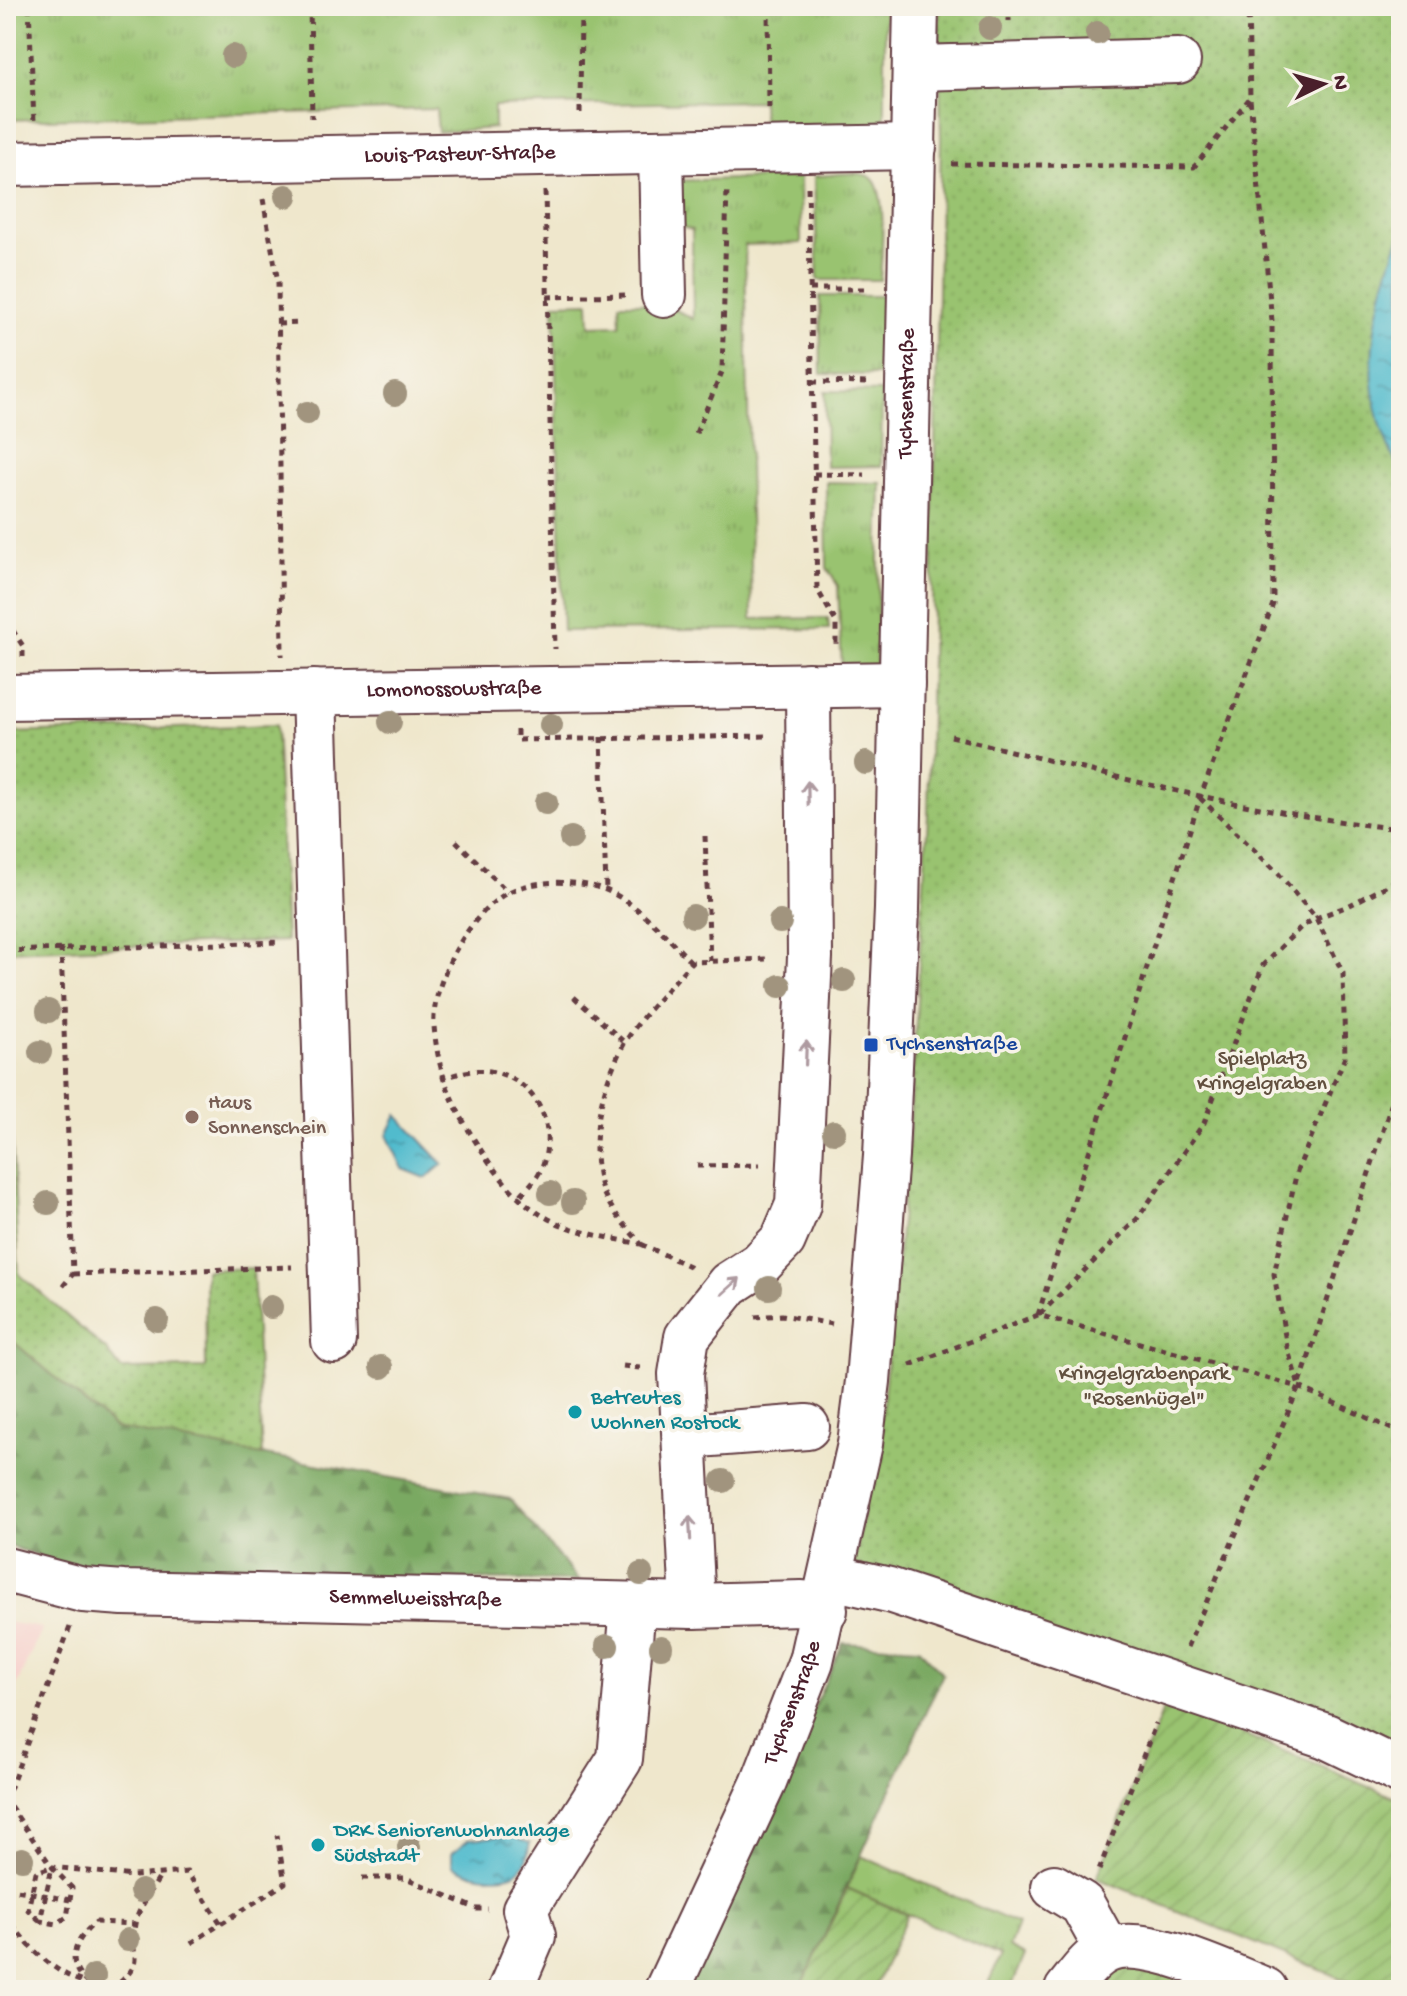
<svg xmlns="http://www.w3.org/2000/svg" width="1407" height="1996" viewBox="0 0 1407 1996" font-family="'Gochi Hand',sans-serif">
<defs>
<pattern id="grass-tufts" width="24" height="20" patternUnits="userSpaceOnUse" patternTransform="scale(2)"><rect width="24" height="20" fill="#99c36f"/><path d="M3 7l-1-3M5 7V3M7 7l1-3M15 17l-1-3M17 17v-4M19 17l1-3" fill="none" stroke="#85a760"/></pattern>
<pattern id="forest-firs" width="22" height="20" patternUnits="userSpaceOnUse" patternTransform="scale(2)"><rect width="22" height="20" fill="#7aa962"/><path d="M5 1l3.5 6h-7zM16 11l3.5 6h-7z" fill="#668951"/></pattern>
<pattern id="park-dots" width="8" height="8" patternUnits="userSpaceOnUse" patternTransform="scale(2)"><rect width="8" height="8" fill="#99c36f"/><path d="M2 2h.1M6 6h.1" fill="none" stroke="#85a760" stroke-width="1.8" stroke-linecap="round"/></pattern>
<pattern id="garden-furrows" width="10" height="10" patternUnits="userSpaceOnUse" patternTransform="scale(2)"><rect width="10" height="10" fill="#99c36f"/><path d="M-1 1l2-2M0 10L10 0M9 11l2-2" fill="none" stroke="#85a760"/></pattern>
<pattern id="water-ripples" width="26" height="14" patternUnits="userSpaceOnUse" patternTransform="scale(2)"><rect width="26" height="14" fill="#51bbcd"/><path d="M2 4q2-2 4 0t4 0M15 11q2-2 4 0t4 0" fill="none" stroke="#4597a7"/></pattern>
</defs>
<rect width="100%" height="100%" fill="#f7f3e8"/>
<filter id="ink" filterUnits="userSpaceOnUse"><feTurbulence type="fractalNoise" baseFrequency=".0125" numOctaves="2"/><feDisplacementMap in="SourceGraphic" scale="16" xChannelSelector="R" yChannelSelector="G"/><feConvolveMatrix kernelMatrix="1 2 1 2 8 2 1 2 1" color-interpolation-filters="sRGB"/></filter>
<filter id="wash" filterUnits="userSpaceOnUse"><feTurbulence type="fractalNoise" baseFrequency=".006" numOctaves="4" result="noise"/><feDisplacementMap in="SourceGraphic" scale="32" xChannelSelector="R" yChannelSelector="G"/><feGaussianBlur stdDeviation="1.8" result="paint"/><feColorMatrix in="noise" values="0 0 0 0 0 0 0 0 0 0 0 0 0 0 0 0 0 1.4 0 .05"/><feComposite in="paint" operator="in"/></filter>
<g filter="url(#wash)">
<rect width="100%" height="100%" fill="#efe7cc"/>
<!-- built -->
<path fill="#f7d0cc" d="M6,1622L42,1628L6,1709Z"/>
<!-- grass -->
<path fill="url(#grass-tufts)" stroke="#72714d" stroke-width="2" d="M6,6H885V117L870,129L763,134L762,101L494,106V128L438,132L436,109L6,120Z
M814,176C829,176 857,170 870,177C889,187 881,260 880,280H818Z
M800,177L801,243L745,245L752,619L828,618L829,629L563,631L554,303L589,302L590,326L620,325L619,303H663L693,319L692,230L669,223V181Z
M820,296H883L880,375L821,374Z
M825,391L882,392L881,466L826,467Z
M826,482L881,483L876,669L842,670L838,586L827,568Z
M861,1856L1018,1924L1009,1947L1025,1955L1010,1990H985L1001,1955L847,1888Z"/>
<!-- forest -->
<path fill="url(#forest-firs)" stroke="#626446" stroke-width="2" d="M6,1331L8,1337L115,1428L510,1499L579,1581L92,1573L6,1545Z
M843,1643L919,1648L943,1674L800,1990H686Z"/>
<!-- park -->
<path fill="url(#park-dots)" stroke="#72714d" stroke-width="2" d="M939,6H1401V1755L854,1564L883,1403L909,1139L928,815L941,138Z
M276,725L286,941L6,951V733Z
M6,1024L19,1274L107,1351L121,1369L206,1368L205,1270L253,1268L262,1455L115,1428L8,1337Z"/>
<!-- garden -->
<path fill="url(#garden-furrows)" stroke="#72714d" stroke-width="2" d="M1166,1702L1401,1800V1990H1369L1097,1878Z
M847,1888L907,1915L874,1990H800Z
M1129,1960L1218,1990H1084Z"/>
<!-- water -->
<path fill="url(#water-ripples)" stroke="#4e6d7c" stroke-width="2" d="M1401,232V473C1355,391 1371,317 1401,232Z
M397,1115L443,1164L426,1178L403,1169L387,1135Z
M510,1836L530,1843C528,1849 528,1858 525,1863C512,1886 470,1875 452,1866V1853L469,1839Z"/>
</g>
<g filter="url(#ink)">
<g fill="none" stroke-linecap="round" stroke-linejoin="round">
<defs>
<g id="minor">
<path d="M916,68L1178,61"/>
<path d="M661,152L664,295"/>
<path id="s1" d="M6,164L914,147"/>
<path d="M314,692L334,1341"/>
<path id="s2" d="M6,697L902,684"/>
<path d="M686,1436L807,1427"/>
<path id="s3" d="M6,1570L83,1590L123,1593L693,1606L802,1603L825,1610"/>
<path d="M832,1577L889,1590L1326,1736L1401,1772"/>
<path d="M693,1606L681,1374L687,1337L729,1284L760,1264L783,1240L798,1205L810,957L808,685"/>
<path d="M1054,1887L1082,1904L1107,1949"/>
<path d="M510,1990L533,1936L525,1909L620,1759L633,1605"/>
<path id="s4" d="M667,1990L763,1784L811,1661L860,1444L868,1381L886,1156L897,909L916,6"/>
<path d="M1067,1990C1078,1977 1090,1958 1106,1951C1143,1933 1229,1976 1265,1990"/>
</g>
</defs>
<!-- minor casing -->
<use href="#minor" stroke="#633d43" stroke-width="48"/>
<!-- path -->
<path stroke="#633d43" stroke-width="5" stroke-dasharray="6 6" stroke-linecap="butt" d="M29,6L34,122
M310,6L312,118
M768,6L769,109
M1009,6V21
M580,113L581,6
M952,164L1194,167L1249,99
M808,187L817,589L836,622V644
M545,191L555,649
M263,199L278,282L282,656
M810,289H869
M547,297L626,295
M278,324L302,323
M812,382L871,383
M696,433L722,372L727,188
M6,472H17
M814,474L865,475
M6,620L23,646V658
M517,730V740L768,736
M951,736C1100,773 1248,813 1401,829
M601,737L606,890
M1200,798L1277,872L1316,918L1343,973L1345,1057L1297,1171L1274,1274L1287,1347L1299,1386
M705,836L710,961
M456,841L508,892
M61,948L73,1274L63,1286
M6,951L281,942
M691,962C667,937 636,901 603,889C576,880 533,879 507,893C469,914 431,983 434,1026C438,1074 452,1104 477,1144C495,1172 517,1202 547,1218C574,1233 611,1238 641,1244C626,1226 606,1206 600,1183C589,1138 602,1084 624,1044C641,1015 670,988 691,962L769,959
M574,997L625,1043
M441,1079C451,1076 462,1072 472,1071C509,1066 543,1094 547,1131C548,1144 546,1161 539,1173C534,1182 525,1190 519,1197
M697,1166L760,1165
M641,1244L691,1267
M73,1274L292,1267
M1040,1314L1137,1219L1204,1123L1263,965L1301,927L1316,918L1348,906L1401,878
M1038,1315L1200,798L1273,604L1272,321L1250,99L1248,6
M755,1317L782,1315L832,1324
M910,1365L1038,1315L1299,1387L1401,1433
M623,1366L640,1368
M70,1627L6,1800L52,1867L133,1876L187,1872L221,1924
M1187,1647L1299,1387L1401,1075
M52,1867L72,1888L67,1917L57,1924L40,1921Z
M1099,1870L1156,1723
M362,1878H406L477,1909H488
M6,1888L70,1900
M6,1914C22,1942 52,1972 83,1982
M39,1920L28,1910L36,1872L51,1867
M191,1943L285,1883L277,1835
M98,1990C64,1972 69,1944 96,1922L135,1924
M111,1990C150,1958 128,1962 135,1924C138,1908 154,1888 162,1873"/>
<!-- minor -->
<use href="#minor" stroke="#fff" stroke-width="44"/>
</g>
<!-- trees -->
<g fill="#a1947e">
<circle cx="990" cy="28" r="12"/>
<circle cx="1097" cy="33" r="12"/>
<circle cx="233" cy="56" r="12"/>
<circle cx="286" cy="196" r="12"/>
<circle cx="395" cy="394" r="12"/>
<circle cx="307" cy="413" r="12"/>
<circle cx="390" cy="722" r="12"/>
<circle cx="551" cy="725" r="12"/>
<circle cx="866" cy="763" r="12"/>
<circle cx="546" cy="803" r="12"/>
<circle cx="571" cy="838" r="12"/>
<circle cx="693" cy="916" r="12"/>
<circle cx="780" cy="922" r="12"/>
<circle cx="844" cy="981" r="12"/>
<circle cx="780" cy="986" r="12"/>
<circle cx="48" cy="1011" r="12"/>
<circle cx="40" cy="1052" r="12"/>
<circle cx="834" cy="1132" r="12"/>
<circle cx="550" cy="1193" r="12"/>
<circle cx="573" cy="1202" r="12"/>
<circle cx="48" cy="1203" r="12"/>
<circle cx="769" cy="1288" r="12"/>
<circle cx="271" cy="1307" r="12"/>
<circle cx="157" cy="1320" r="12"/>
<circle cx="381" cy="1367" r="12"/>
<circle cx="723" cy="1481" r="12"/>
<circle cx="641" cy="1574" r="12"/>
<circle cx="607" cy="1646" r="12"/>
<circle cx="661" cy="1647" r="12"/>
<circle cx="409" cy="1847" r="12"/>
<circle cx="22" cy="1859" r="12"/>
<circle cx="141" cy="1891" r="12"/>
<circle cx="128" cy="1940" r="12"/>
<circle cx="94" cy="1976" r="12"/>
</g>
<!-- one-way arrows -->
<defs><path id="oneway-shaft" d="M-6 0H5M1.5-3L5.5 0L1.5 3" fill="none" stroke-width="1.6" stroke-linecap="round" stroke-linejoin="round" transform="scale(2)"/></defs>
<g stroke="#ae9aa0">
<use href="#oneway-shaft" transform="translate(808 793) rotate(-91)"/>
<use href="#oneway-shaft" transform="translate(806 1053) rotate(-88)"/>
<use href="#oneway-shaft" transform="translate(731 1286) rotate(-42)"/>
<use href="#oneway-shaft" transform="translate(690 1528) rotate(-93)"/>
</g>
</g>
<!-- markers -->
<rect fill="#1a4fb4" stroke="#f7f3e8" stroke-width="3" x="863" y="1037" width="16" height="16" rx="4"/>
<circle fill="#8d6e63" stroke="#f7f3e8" stroke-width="3" cx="192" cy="1117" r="8"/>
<g fill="#0f9aa8" stroke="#f7f3e8" stroke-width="3">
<circle cx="575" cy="1412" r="8"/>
<circle cx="318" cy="1845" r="8"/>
</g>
<g text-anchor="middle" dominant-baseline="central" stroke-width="7" stroke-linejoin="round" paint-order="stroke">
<!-- street labels -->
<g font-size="22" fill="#4a1f2b" stroke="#f7f3e8">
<text stroke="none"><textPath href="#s1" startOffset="454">Louis-Pasteur-Straße</textPath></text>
<text stroke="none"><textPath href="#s4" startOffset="1634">Tychsenstraße</textPath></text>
<text stroke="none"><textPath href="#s2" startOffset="448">Lomonossowstraße</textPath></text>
<text stroke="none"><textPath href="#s3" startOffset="412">Semmelweisstraße</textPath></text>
<text stroke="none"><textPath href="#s4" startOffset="314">Tychsenstraße</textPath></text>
</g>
<!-- transit labels -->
<g font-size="22" fill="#164399" stroke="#f7f3e8" text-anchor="start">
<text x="887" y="1045">Tychsenstraße</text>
</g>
<!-- park labels -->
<g font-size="22" fill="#62503f" stroke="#f7f3e8">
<text x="1262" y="1060">Spielplatz<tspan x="1262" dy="25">Kringelgraben</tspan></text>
<text x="1144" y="1375">Kringelgrabenpark<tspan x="1144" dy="25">"Rosenhügel"</tspan></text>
</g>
<!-- education labels -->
<g font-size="22" fill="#785e54" stroke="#f7f3e8" text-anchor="start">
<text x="208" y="1104">Haus<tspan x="208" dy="25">Sonnenschein</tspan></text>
</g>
<!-- culture labels -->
<g font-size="22" fill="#0d838f" stroke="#f7f3e8" text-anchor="start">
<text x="591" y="1399">Betreutes<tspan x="591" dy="25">Wohnen Rostock</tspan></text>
<text x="334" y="1832">DRK Seniorenwohnanlage<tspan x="334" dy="25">Südstadt</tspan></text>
</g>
</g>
<!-- margin -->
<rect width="1407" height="1996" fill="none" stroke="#f7f3e8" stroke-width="32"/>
<!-- north arrow -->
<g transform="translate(1323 84) rotate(85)" stroke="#f7f3e8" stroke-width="6" paint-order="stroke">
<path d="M0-6L14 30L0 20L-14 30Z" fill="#4a1f2b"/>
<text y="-12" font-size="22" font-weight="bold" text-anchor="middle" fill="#4a1f2b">N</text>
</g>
</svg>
